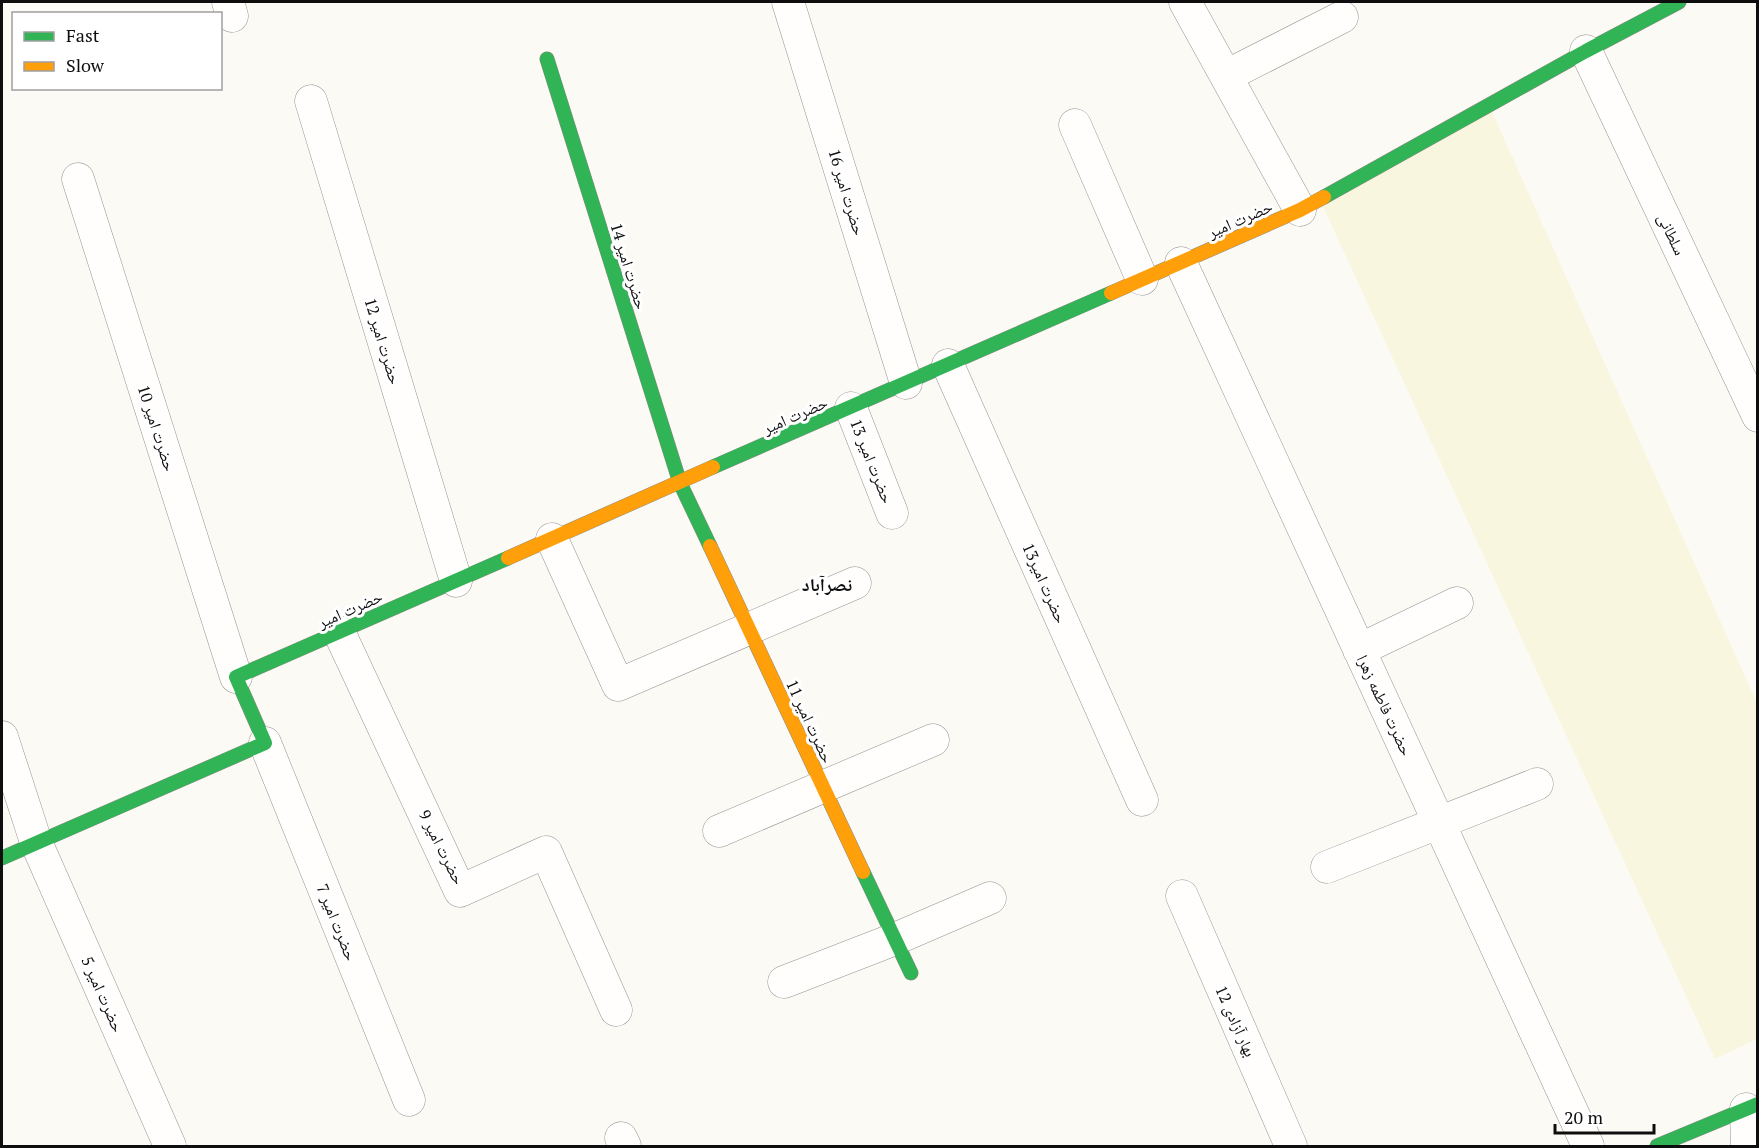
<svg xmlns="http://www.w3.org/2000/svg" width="1759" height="1148" viewBox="0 0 1759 1148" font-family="'PT Serif','Noto Naskh Arabic',serif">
<rect width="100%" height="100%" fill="#fcfaf4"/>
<!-- farmland -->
<path fill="#f9f6df" d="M1489,105L1757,703V1039L1715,1059L1320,200Z"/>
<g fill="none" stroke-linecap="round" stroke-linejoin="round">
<defs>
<path id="street" d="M228,2L232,16
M788,2L906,383
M1185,2L1300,210
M1586,51L1758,416
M1226,76L1342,17
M311,101L456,581
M1075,125L1142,279
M78,179L236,677
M1181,263L1588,1146
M948,365L1142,800
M851,408L892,513
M552,539L618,685L855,583
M339,632L460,891L546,852L616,1010
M1359,650L1457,603
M2,737L36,842L170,1146
M265,743L409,1100
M719,831L933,740
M1327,867L1537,784
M1182,896L1291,1146
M784,982L895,939L990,898
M1746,1109L1747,1146
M621,1138L625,1146"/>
<path id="fast" d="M547,59L680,483L710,546
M1324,197L1586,51L1679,2
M713,467L1111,293
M2,858L265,743L236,677L508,558
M863,872L911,973
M1657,1146L1758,1104"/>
<path id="slow" d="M1111,293L1300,210L1324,197
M710,546L863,872
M508,558L713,467"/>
</defs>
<!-- street casing -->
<use href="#street" stroke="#959492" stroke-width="33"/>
<!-- fast casing -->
<use href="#fast" stroke="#8c8b88" stroke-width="15"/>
<!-- slow casing -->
<use href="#slow" stroke="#8c8b88" stroke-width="15"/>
<!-- street -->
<use href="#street" stroke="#fffefd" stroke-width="32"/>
<!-- fast -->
<use href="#fast" stroke="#30b455" stroke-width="14"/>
<!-- slow -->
<use href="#slow" stroke="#ff9f0a" stroke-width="14"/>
</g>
<g text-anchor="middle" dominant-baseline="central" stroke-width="6" stroke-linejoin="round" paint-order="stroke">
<!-- street labels -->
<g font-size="16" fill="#0e0e0e" stroke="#fff">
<text transform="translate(847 192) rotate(73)">حضرت امیر 16</text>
<text transform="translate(1240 219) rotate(-24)">حضرت امیر</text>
<text transform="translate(1672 234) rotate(65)">سلطانی</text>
<text transform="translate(629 266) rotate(73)">حضرت امیر 14</text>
<text transform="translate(383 341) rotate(73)">حضرت امیر 12</text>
<text transform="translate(795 415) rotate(-24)">حضرت امیر</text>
<text transform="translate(157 428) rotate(72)">حضرت امیر 10</text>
<text transform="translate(872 461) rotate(68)">حضرت امیر 13</text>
<text transform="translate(1045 583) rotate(66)">حضرت امیر13</text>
<text transform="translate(350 609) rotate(-24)">حضرت امیر</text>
<text transform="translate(1385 705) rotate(65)">حضرت فاطمه زهرا</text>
<text transform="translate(810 721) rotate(65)">حضرت امیر 11</text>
<text transform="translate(442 847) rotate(63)">حضرت امیر 9</text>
<text transform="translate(337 922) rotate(68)">حضرت امیر 7</text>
<text transform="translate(103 994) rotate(66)">حضرت امیر 5</text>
<text transform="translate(1236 1021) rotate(66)">بهار آزادی 12</text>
</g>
<!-- neighbourhood labels -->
<g font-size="18" font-weight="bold" fill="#0e0e0e" stroke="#fff">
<text x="827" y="584">نصرآباد</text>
</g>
</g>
<!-- border -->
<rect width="1759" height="1148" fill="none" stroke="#0e0e0e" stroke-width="6"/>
<!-- legend -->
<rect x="12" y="12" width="210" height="78" fill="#ffffff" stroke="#9f9f9f" stroke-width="1.5"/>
<rect x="24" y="32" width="30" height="9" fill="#30b455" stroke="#9f9f9f" stroke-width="1.5"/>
<text x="66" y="42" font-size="18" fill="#0e0e0e">Fast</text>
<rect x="24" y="62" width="30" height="9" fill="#ff9f0a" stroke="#9f9f9f" stroke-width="1.5"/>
<text x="66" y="72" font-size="18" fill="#0e0e0e">Slow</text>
<!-- scale -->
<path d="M1555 1124v9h99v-9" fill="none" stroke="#0e0e0e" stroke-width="3"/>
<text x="1564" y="1124" font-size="18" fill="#0e0e0e" stroke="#ffffff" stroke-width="4.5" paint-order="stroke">20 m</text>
</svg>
